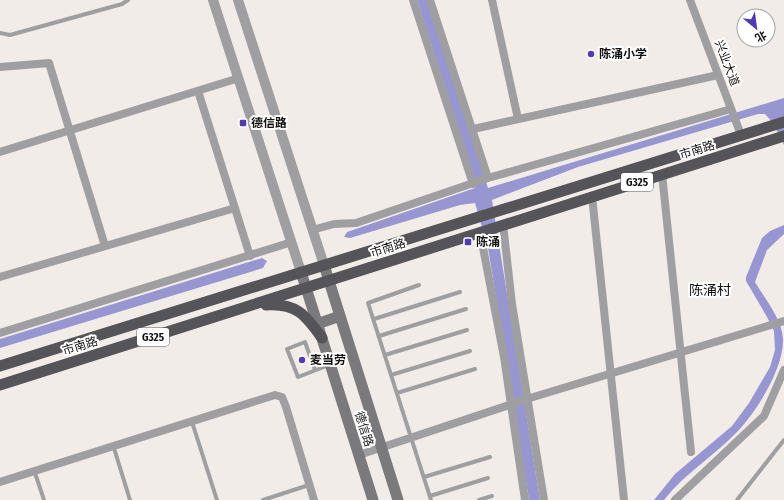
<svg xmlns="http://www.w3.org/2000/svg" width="784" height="500" viewBox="0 0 784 500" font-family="'Fira Sans Condensed','Noto Sans SC',sans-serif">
<rect width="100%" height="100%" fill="#f2ece9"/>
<!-- water -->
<path fill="#9796d1" d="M417,0H427L488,188L784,98V145L773,123L765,114H758L578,167L492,200L540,500H529L488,248L475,203L460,205L350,238L344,237L347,232L475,188L476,183Z
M784,225V234L767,250L755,282C765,299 782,319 783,339C784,368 757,411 737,432C714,456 685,473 664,500H654L675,474L732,426L749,403L770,367L775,350L774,331L767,317L746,281V277L762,238L770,231Z
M262,258L267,261L263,268L0,348V339Z"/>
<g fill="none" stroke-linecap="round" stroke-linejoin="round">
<!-- service -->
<path stroke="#9f9fa2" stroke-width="4" d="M0,33L10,35L122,4L128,0
M419,285L368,303L431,500
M374,319L460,292
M379,336L466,309
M385,355L467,330
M315,370L305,342L287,349L298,377L329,365
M391,375L470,351
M397,393L475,369
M192,422L217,500
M113,445L130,500
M34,470L44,500
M424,477L490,457
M430,496L488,478
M263,500L309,485
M479,500L492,496
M737,500L784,440"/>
<!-- minor -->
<path stroke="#9f9fa2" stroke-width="8" d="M413,0L473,184
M430,0L488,178
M492,0L518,119
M690,0L741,135
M0,67L49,63L105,246
M198,91L250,256
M473,129L718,75
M0,152L239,78
M662,174L691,452
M592,196L624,500
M503,224L512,304L544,500
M312,230L334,224L356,223L488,178L731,109
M480,232L504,357L525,500
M0,277L235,208
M0,333L292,242
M359,455L530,398L784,321
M0,482L275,395L282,397L286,407L314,500
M675,500L764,416L784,370"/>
<!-- tertiary -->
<path stroke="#9f9fa2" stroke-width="10" d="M213,0L301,272
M238,0L324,265"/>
<!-- secondary -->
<path stroke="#7a7a7d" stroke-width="11" d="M324,265L398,500
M301,272L373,500
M317,324L340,316"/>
<!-- trunk -->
<path stroke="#545459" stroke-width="11" d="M266,305C296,303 305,314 322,338
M0,366L784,122
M0,385C262,304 522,217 784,136"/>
</g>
<!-- markers -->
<g fill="#513bb3" stroke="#fff" stroke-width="1.5">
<circle cx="591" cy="54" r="4"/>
<rect x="239" y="119" width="8" height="8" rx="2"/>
<rect x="464" y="238" width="8" height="8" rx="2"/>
<circle cx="302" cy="360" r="4"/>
</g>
<g text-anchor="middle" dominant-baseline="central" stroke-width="4" stroke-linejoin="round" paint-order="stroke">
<!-- shield labels -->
<g fill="#fff" stroke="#5b5a59" stroke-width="1">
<rect x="621" y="173" width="32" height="18" rx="3"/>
<rect x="137" y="328" width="32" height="18" rx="3"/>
</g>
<g font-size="11" font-weight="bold" fill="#151312">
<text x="637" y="182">G325</text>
<text x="153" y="337">G325</text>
</g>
<!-- poi labels -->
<g font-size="12" font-weight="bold" fill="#151312" stroke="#fff" text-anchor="start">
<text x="599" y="54">陈涌小学</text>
<text x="251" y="123">德信路</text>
<text x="476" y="242">陈涌</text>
<text x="310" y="360">麦当劳</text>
</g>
<!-- street labels -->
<g font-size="12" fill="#151312" stroke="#fff">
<text transform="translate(727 63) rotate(69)">兴业大道</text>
<text transform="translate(697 150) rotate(-17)">市南路</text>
<text transform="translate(388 248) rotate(-18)">市南路</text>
<text transform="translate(80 346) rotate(-17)">市南路</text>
<text transform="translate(364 429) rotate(72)">德信路</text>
</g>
<!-- quarter labels -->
<g font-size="14" fill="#151312" stroke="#fff">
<text x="710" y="290">陈涌村</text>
</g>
</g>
<!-- north arrow -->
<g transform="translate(756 28) rotate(151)"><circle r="19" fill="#ffffff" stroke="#a1a1a0"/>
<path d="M0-3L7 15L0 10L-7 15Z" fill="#513bb3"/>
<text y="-6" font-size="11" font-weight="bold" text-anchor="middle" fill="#151312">北</text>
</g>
</svg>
